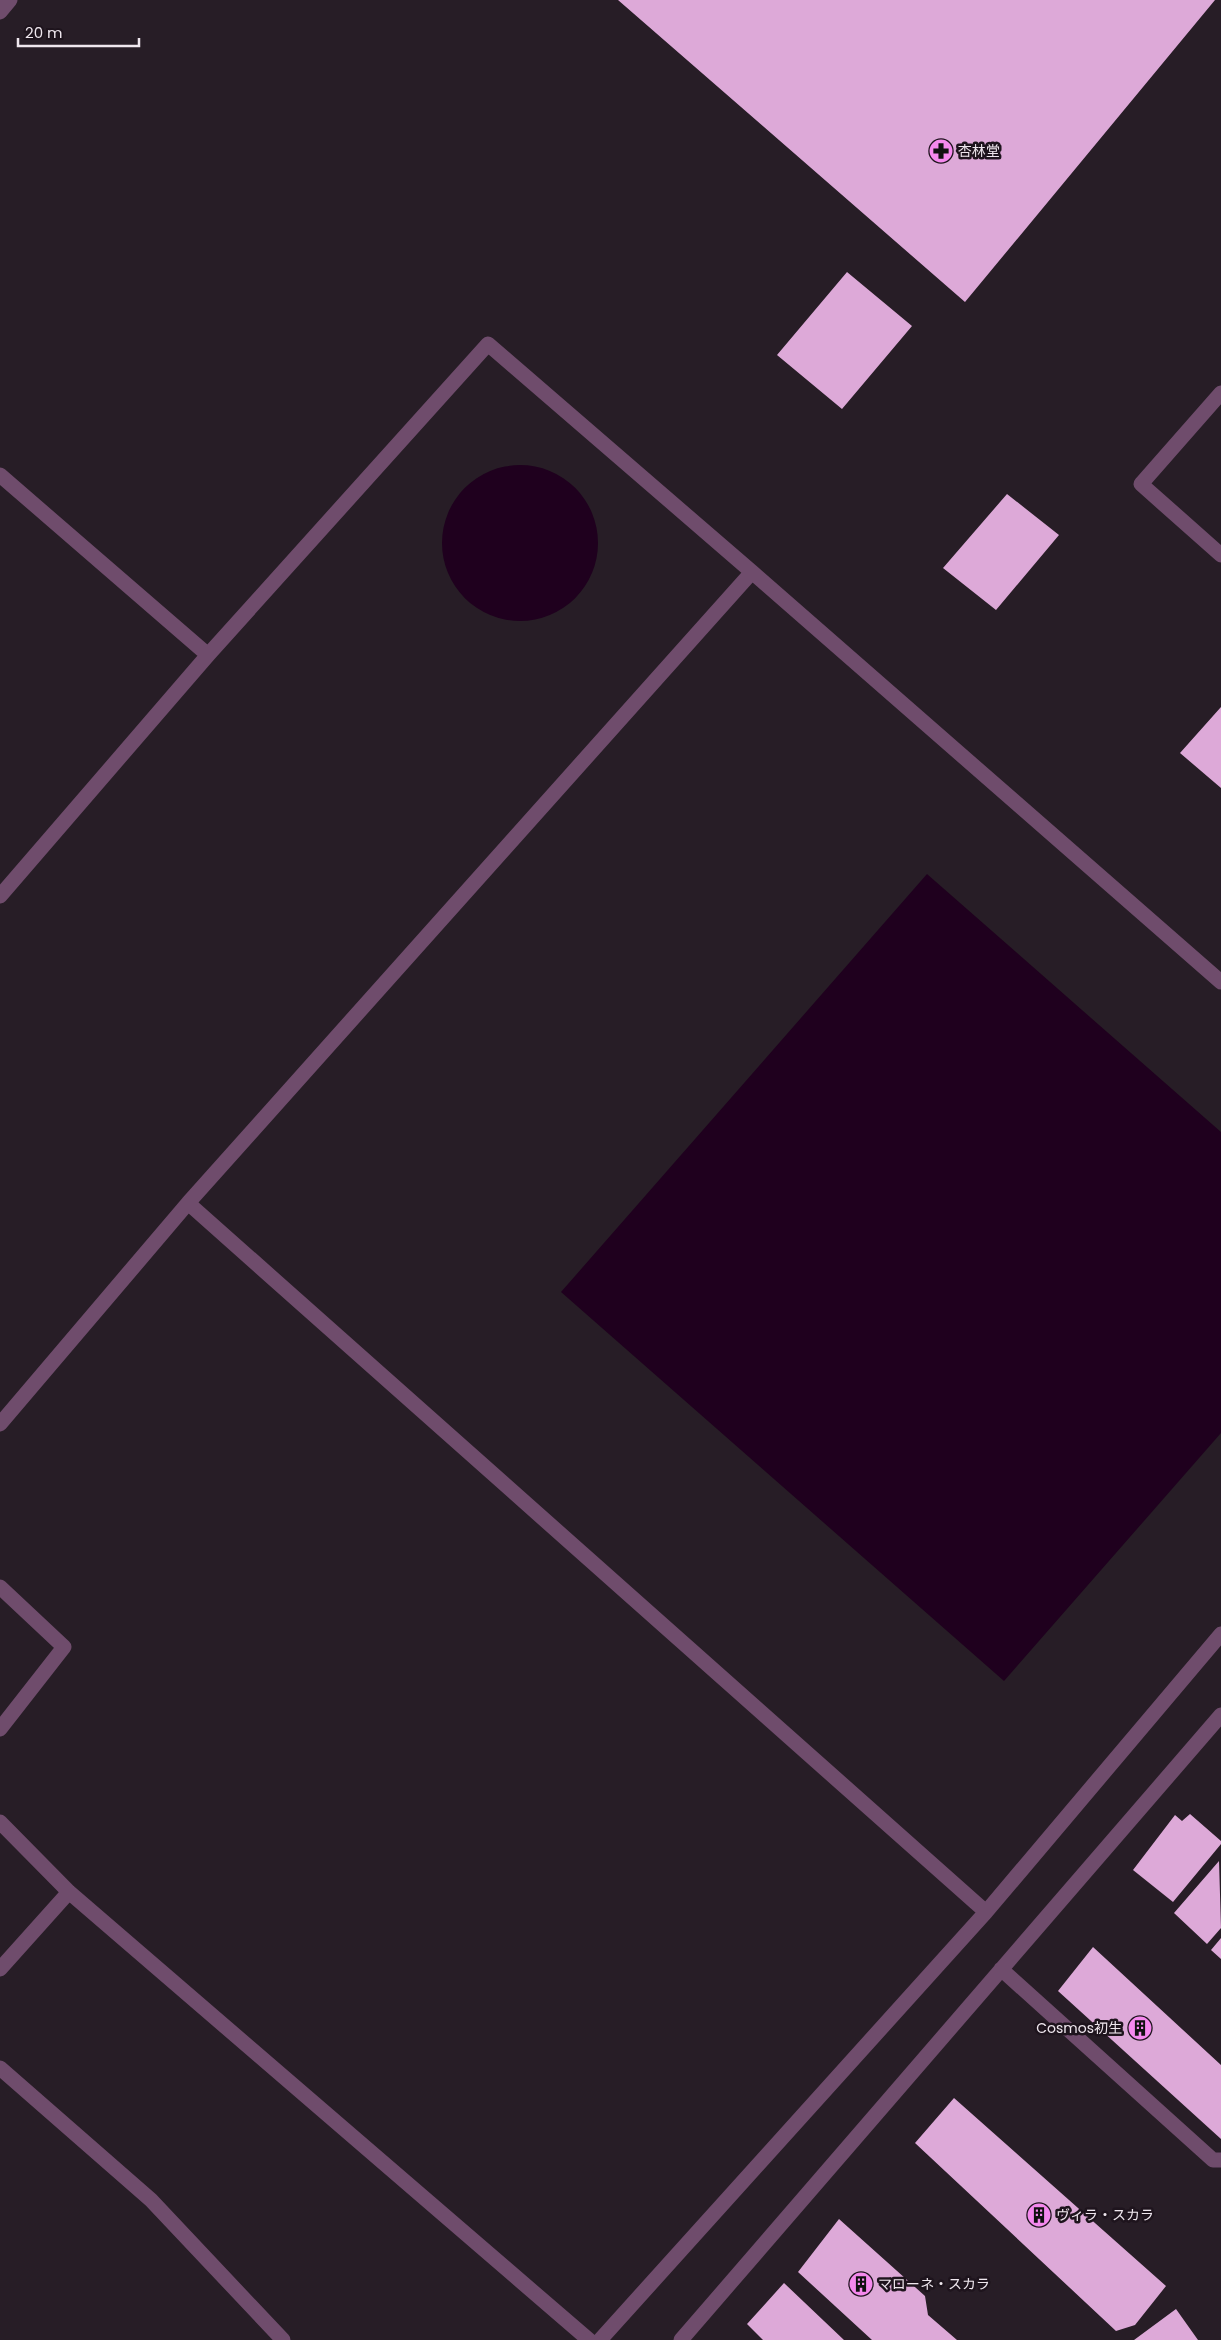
<svg xmlns="http://www.w3.org/2000/svg" width="1221" height="2340" viewBox="0 0 1221 2340" font-family="Poppins,'Noto Sans JP',sans-serif">
<rect width="100%" height="100%" fill="#271d26"/>
<!-- water -->
<path fill="#1f001e" d="M442 543a78 78 0 1 1 156 0a78 78 0 1 1-156 0Z
M927,874L1221,1132V1433L1004,1681L561,1292Z"/>
<!-- building -->
<path fill="#dda9d8" d="M618,0H1215L965,302Z
M847,272L912,326L842,409L777,355Z
M1007,494L1059,535L996,610L943,568Z
M1221,707V788L1180,753Z
M1190,1814L1221,1841V1844L1173,1902L1133,1870L1175,1815L1182,1821Z
M1219,1861L1221,1928L1207,1944L1174,1913Z
M1221,1938V1959L1211,1950Z
M1093,1947L1221,2065V2139L1058,1991Z
M954,2098L1166,2286L1135,2325L1116,2331L915,2143Z
M839,2219L925,2296L928,2315L957,2340H872L798,2272Z
M784,2283L844,2340H763L747,2324Z
M1176,2309L1198,2340H1134Z"/>
<g fill="none" stroke-linecap="round" stroke-linejoin="round">
<!-- minor -->
<path stroke="#6f4c6c" stroke-width="15" d="M0,12L10,0
M1221,393L1141,484L1221,555
M0,475L208,655
M0,896L208,655L488,344L752,572L1221,982
M188,1203L986,1912
M0,1424L188,1203L752,572
M0,1587L64,1647L0,1729
M0,1822L69,1892L589,2340
M0,1969L69,1892
M1001,1969L1213,2160H1221
M0,2068L151,2200L283,2340
M600,2340L986,1912L1221,1634
M681,2340L1221,1715"/>
</g>
<!-- icons -->
<defs>
<symbol id="pharmacy-disc" viewBox="-11 -11 22 22"><circle r="9.5" fill="#f589ee" stroke="#1e141d"/><path d="M-2-6h4v4h4v4h-4v4h-4v-4h-4v-4h4Z" fill="#111"/></symbol>
<symbol id="building-disc" viewBox="-11 -11 22 22"><circle r="9.5" fill="#f589ee" stroke="#1e141d"/><path d="M-4-6H4V6H1V3H-1V6H-4ZM-2.5-4.3h1.7v1.8h-1.7ZM.8-4.3h1.7v1.8H.8ZM-2.5-1h1.7V.8h-1.7ZM.8-1h1.7V.8H.8Z" fill="#111"/></symbol>
</defs>
<g fill-rule="evenodd">
<use href="#pharmacy-disc" x="927" y="137" width="28" height="28"/>
<use href="#building-disc" x="1126" y="2014" width="28" height="28"/>
<use href="#building-disc" x="1025" y="2201" width="28" height="28"/>
<use href="#building-disc" x="847" y="2270" width="28" height="28"/>
</g>
<g text-anchor="middle" dominant-baseline="central" stroke-width="5" stroke-linejoin="round" paint-order="stroke">
<!-- poi labels -->
<g font-size="14" fill="#efe7ee" stroke="#1e141d" text-anchor="start">
<text x="958" y="151">杏林堂</text>
<text x="1122" y="2028" text-anchor="end">Cosmos初生</text>
<text x="1056" y="2215">ヴィラ・スカラ</text>
<text x="878" y="2284">マローネ・スカラ</text>
</g>
</g>
<!-- scale -->
<path d="M18 38v8h121v-8" fill="none" stroke="#efe7ee" stroke-width="2.5"/>
<text x="25" y="38" font-size="15" fill="#efe7ee" stroke="#1e141d" stroke-width="4" paint-order="stroke">20 m</text>
</svg>
